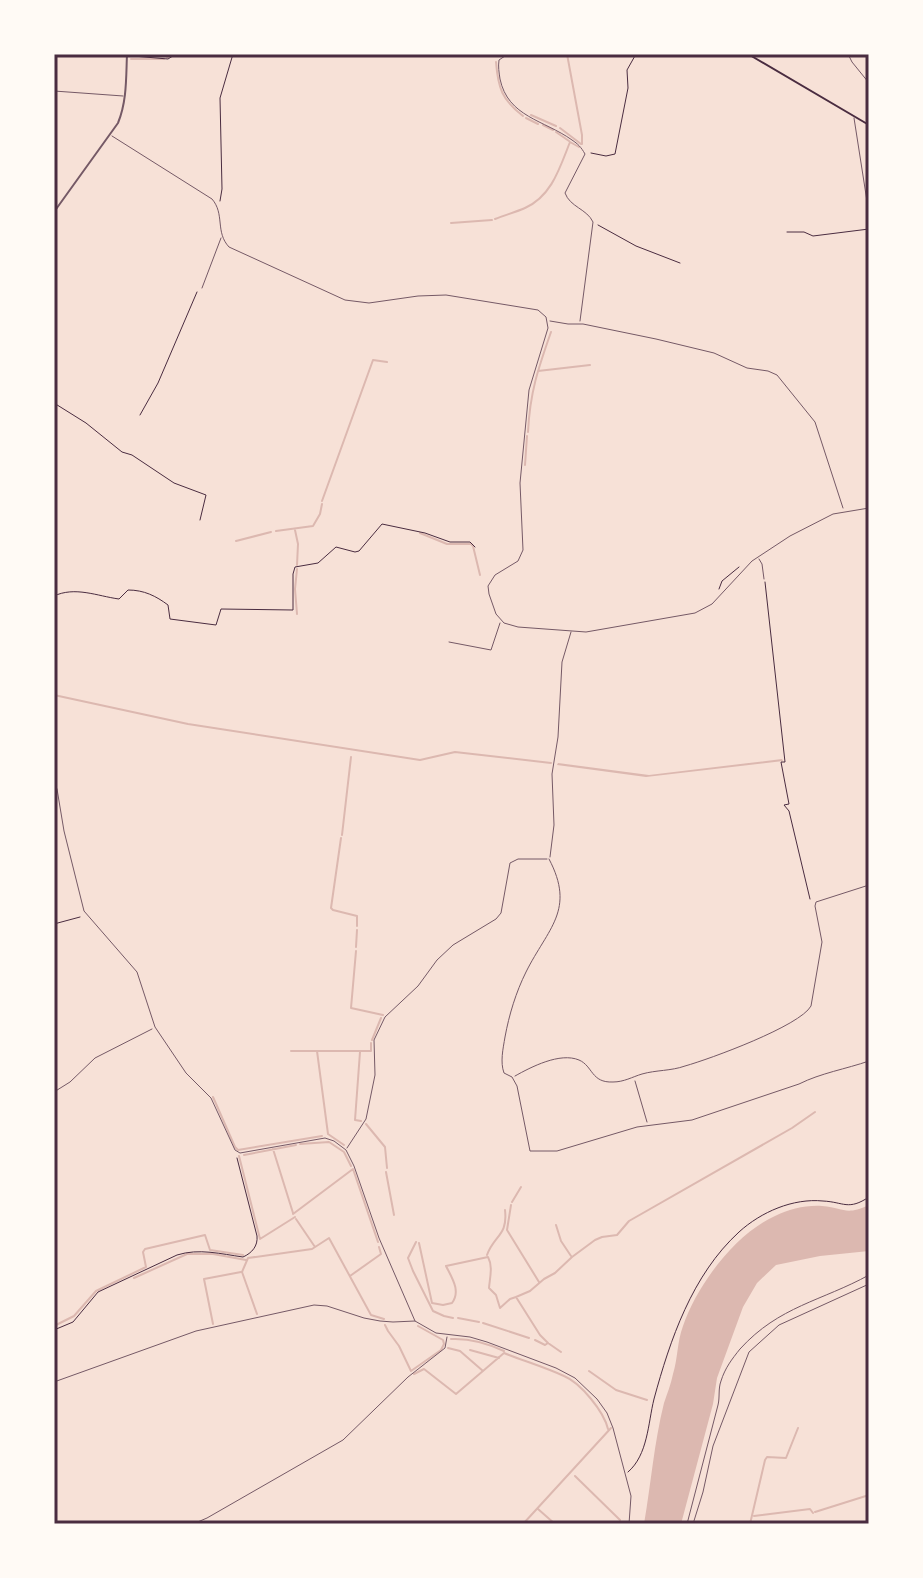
<svg xmlns="http://www.w3.org/2000/svg" width="923" height="1578" viewBox="0 0 923 1578" font-family="Mulish,sans-serif">
<rect width="100%" height="100%" fill="#f7e1d7"/>
<!-- water -->
<path fill="#dcb8b0" d="M782,759L783,761L646,777L557,765L558,763L649,775Z
M869,1205V1251L820,1256L776,1265L757,1283L743,1307L717,1378L713,1404L681,1524H644C651,1484 654,1443 664,1403C667,1394 671,1384 673,1374C678,1358 677,1342 683,1326C697,1285 735,1234 775,1216C789,1209 806,1205 822,1206C845,1208 845,1216 869,1205Z"/>
<g fill="none" stroke-linecap="round" stroke-linejoin="round">
<!-- stream -->
<path stroke="#dcb8b0" stroke-width="2" d="M567,54L582,135V144
M498,55L504,54
M167,58L174,54
M131,59H164
M496,62C498,88 502,100 523,116
M531,115L556,126
M526,118L538,124
M543,125L553,130
M560,128L581,144
M556,132L569,141
M495,219C505,215 516,212 525,208C552,196 560,167 570,142L579,147
M451,223L492,220
M538,371L590,365
M528,432C530,392 538,369 551,332
M525,465L527,436
M322,501L373,360L387,362
M295,530L298,544L297,565
M276,531L313,526L320,514L322,504
M420,533L447,544H471L473,546L480,575
M236,541L271,532
M297,569L295,589L297,614
M54,695L188,724L420,760L455,752L551,763
M342,835L351,757
M341,838L331,908L333,910L357,916V926
M356,947L357,930
M356,951L351,1008L383,1015
M372,1040L381,1018
M291,1051H371V1043
M317,1051L328,1134L344,1145
M360,1052L355,1120L361,1121
M213,1097L235,1147L238,1150L322,1136
M366,1124L385,1147L387,1168
M300,1144L329,1142L344,1152L351,1166
M273,1149L293,1213
M244,1155L296,1145
M239,1156L260,1239L295,1217
M386,1172L394,1215
M512,1202L521,1187
M511,1205L507,1230L539,1282
M293,1214L353,1169L378,1242
M296,1219L315,1247
M556,1225L561,1241L571,1256
M416,1242L408,1258L413,1271L433,1311L444,1316L453,1318
M419,1243L432,1303L443,1305L452,1303C461,1291 452,1278 446,1266L488,1257C493,1266 490,1277 489,1288L496,1295L500,1308L510,1299L516,1297L540,1335L548,1343
M487,1255C494,1235 508,1236 505,1210
M350,1276L381,1254L379,1247
M134,1278L187,1254H213L246,1260
M516,1297L530,1291L544,1279L555,1273L572,1257L595,1240L602,1237L617,1235L629,1221L792,1128L815,1112
M257,1314L242,1272L248,1258L312,1249L329,1238L371,1315L384,1319
M458,1318L479,1322
M483,1323L529,1338
M213,1324L204,1279L241,1272
M385,1325L388,1331L399,1346L411,1371L441,1350L444,1344L443,1340L418,1326
M54,1326L74,1316L96,1291L146,1267L143,1252L145,1249L205,1235L210,1250L243,1255
M451,1339C470,1338 487,1343 504,1351
M535,1340L545,1345L548,1343L561,1352
M448,1348L460,1351L483,1371
M470,1350L499,1358
M589,1371L616,1390L647,1400
M414,1374L424,1369L456,1394L504,1353C524,1361 545,1367 564,1376C581,1383 604,1412 608,1429
M575,1476L620,1520
M538,1509L555,1524
M815,1512L869,1495
M754,1516L810,1509L813,1513
M523,1524L611,1428
M750,1524L765,1460L767,1457L786,1458L798,1428"/>
<!-- path -->
<path stroke="#4a2c40" stroke-width="1" d="M133,56L168,59L176,54
M591,153L606,156L615,154L628,88L627,70L636,54
M220,201L222,189L220,98L233,54
M598,225L636,246L680,263
M787,232H804L813,236L869,229
M54,403L86,423L122,452L132,455L174,483L206,495L200,520
M140,415L158,383L197,292
M765,582L785,762H781L789,804L784,805L789,811L810,899
M719,589L722,581L739,567
M54,596C75,586 97,596 119,599L128,590C144,590 156,596 168,605L170,619L216,625L221,609L293,610V574L295,567L318,563L336,547L355,552L359,551L382,524L425,533L450,542H470L475,547
M54,924L80,917
M54,1330L73,1322L98,1292L177,1255C199,1248 221,1254 243,1257C252,1253 258,1246 257,1236L237,1158
M628,1472C648,1455 648,1423 654,1399C670,1340 692,1275 739,1232C761,1212 793,1198 823,1201C844,1202 848,1211 869,1197"/>
<!-- minor -->
<path stroke="#755966" stroke-width="1" d="M508,54L499,60C498,67 499,72 500,79C508,117 544,120 572,140C578,144 581,147 585,154L565,193C570,207 587,209 593,222L580,321
M848,54L852,62L869,83
M54,91L123,96
M854,118L869,214
M112,136L212,199C225,214 215,232 229,247L345,300L369,303L418,296L446,295L538,310L546,317L548,328L529,390L520,483L523,550L518,561L495,575L488,586L489,594L496,614L504,623L518,627L586,632L695,613L712,604L752,561L790,536L833,514L869,508
M202,288L221,238
M550,321L568,324H583L656,339L714,353L747,368L768,371L777,375L815,422L843,508
M759,559L762,564L764,579
M449,642L491,650L500,623
M54,783L57,789L64,831L84,911L137,972L155,1027L186,1073L211,1098L235,1150L240,1153L325,1138L334,1141L346,1150L354,1166L379,1238L415,1321
M550,857L554,825L552,774L558,737L562,662L571,632
M549,859C576,910 548,928 526,972C516,992 509,1015 505,1037C503,1049 500,1062 504,1073L512,1077L517,1086L530,1151H557L637,1127L692,1120L799,1084C821,1073 846,1069 869,1061
M515,1076C531,1067 560,1052 579,1060C593,1066 591,1083 613,1082C624,1082 632,1077 642,1074C656,1070 671,1071 685,1066C710,1059 800,1026 811,1006L822,942L815,906L816,902L869,885
M635,1081L647,1122
M54,1092L70,1082L95,1058L152,1029
M347,1148L366,1119L375,1075L374,1040L385,1017L418,986L437,960L453,945L496,919L501,913L510,863L518,859H547
M54,1382L196,1331L314,1305L327,1306L364,1318L380,1321L393,1322L415,1321L436,1333L470,1337L487,1342L556,1368L575,1378L597,1399L607,1413L613,1428L631,1496L629,1524
M193,1524L207,1518L343,1440L408,1377L445,1348L447,1337
M687,1524L718,1405C720,1397 718,1389 721,1381C725,1368 732,1359 740,1349C779,1306 822,1301 869,1275
M693,1524L703,1492L713,1446L749,1352L779,1325L869,1284"/>
<!-- tertiary -->
<path stroke="#755966" stroke-width="2" d="M54,212L118,123C127,101 126,78 127,54"/>
<!-- secondary -->
<path stroke="#4a2c40" stroke-width="2" d="M748,54L869,125"/>
</g>
<!-- border -->
<rect width="923" height="1578" fill="none" stroke="#fffaf5" stroke-width="112"/>
<rect x="56" y="56" width="811" height="1466" fill="none" stroke="#4a2c40" stroke-width="3"/>
</svg>
